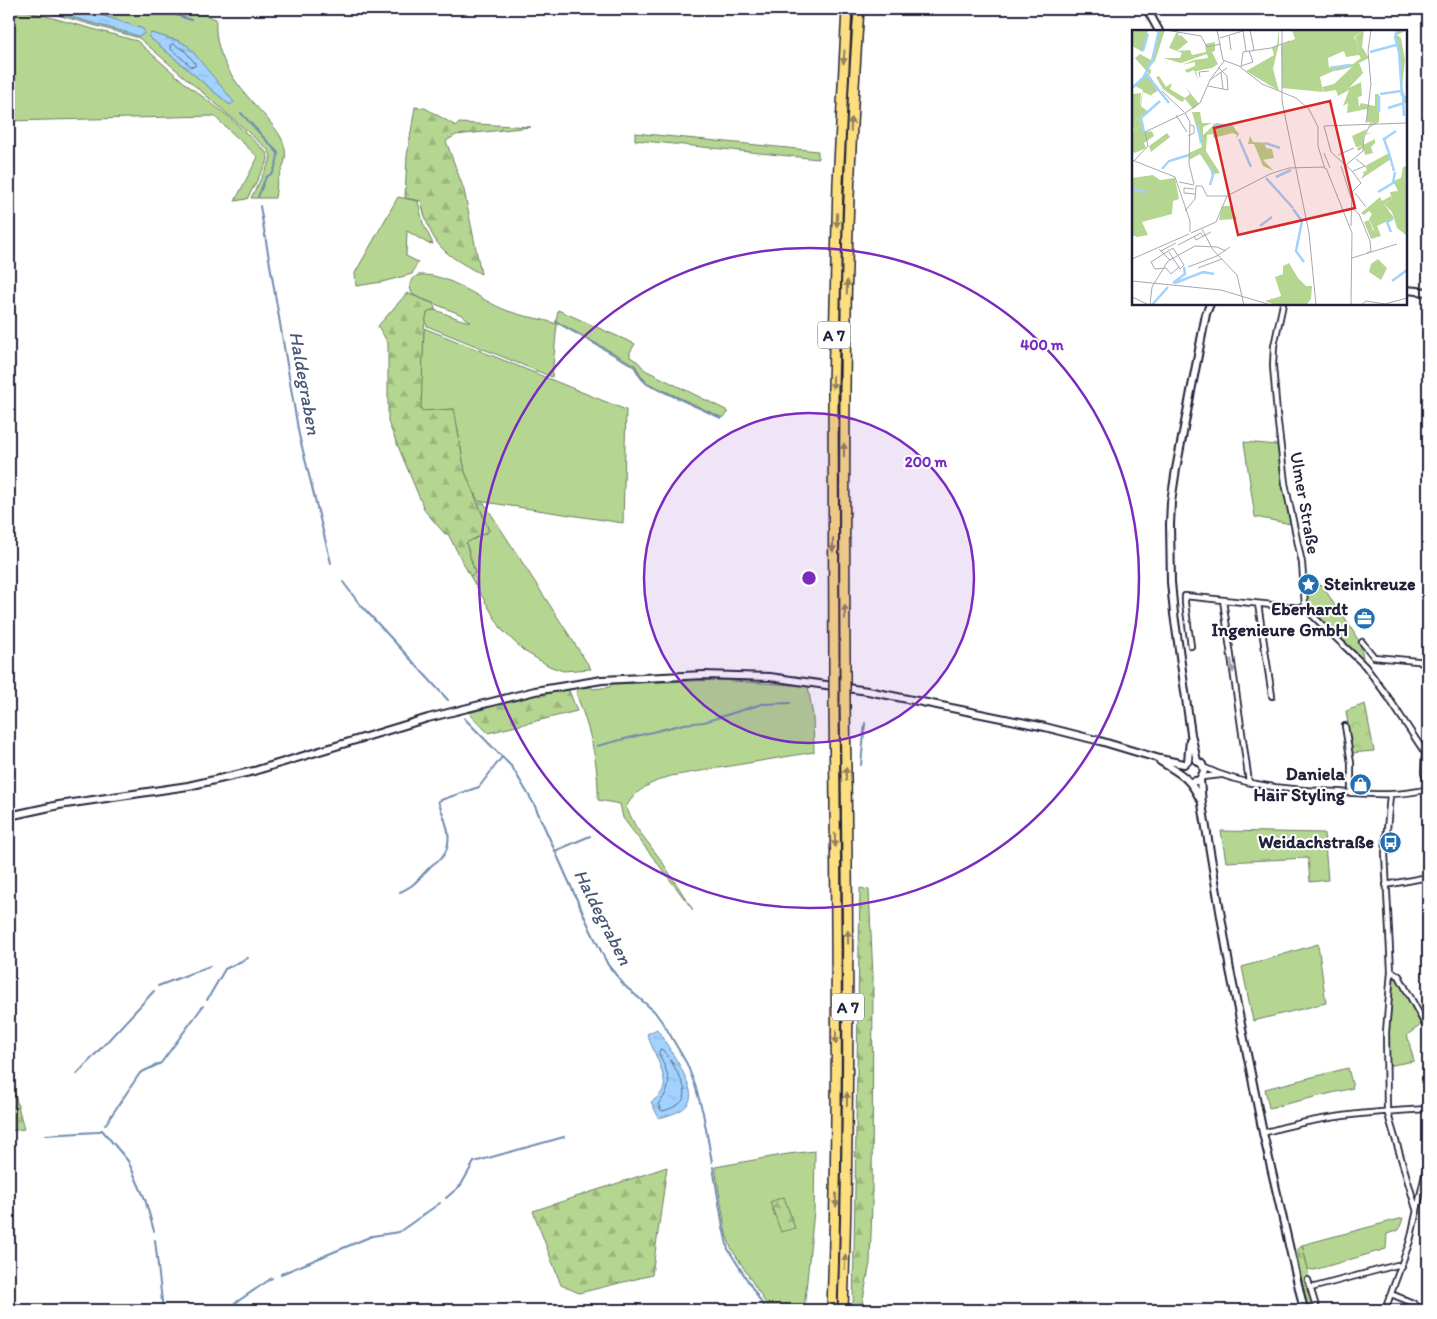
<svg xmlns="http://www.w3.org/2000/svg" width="1437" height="1319" viewBox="0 0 1437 1319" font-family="Itim,sans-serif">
<defs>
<pattern id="forest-firs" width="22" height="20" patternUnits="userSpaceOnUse" patternTransform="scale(1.25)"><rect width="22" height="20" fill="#b5d690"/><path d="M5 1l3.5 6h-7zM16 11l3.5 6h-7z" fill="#9bb77d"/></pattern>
<pattern id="park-crowns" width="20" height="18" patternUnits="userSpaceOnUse" patternTransform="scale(1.25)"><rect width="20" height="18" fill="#b5d690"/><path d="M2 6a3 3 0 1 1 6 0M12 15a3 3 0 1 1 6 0" fill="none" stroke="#9bb77d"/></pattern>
<pattern id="water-ripples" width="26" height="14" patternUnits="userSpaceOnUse" patternTransform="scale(1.25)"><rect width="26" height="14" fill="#a2d2fe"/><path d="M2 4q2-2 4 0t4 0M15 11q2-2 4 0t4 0" fill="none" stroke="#8bb4db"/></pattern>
</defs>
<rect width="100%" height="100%" fill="#fff"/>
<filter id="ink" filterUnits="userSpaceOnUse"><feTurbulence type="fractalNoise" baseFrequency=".02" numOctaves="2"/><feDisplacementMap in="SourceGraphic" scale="10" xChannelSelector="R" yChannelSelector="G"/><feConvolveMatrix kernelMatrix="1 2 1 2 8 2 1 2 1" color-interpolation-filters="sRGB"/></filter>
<g filter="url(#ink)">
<!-- green -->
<path fill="#b5d690" stroke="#6c7c66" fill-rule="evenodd" d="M9,9H20L137,41L186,84L228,116L266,152L268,156V160L247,199L235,201L258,157L214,116L9,121Z
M36,9H43L139,36L143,29L83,9H188L216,19C213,59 240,89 265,116C273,126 283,136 285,149C287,162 281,170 277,182C276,187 276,193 275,198H251L270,161L271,156L268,150L230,116L139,38ZM151,33L179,41L188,46L233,102L230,105L149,37Z
M635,133L818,151V159L635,140Z
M398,197L418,201L423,223L433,244L427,243L407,231L406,256L418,262L412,274L382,282L356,286L355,273Z
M418,275C451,273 478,300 508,311C523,317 541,318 557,324L552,377L427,326L425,320L426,313L431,310H435L462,320L471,322L462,315L413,295C408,287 410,280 418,275Z
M558,310L635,344L630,352V357L638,362L645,370L726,410L728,413L723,418L648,383L642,377L635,365L556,321Z
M424,328L626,410L623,523L478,501L465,472L454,409L420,412Z
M1244,442L1277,445L1291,524L1255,517Z
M478,503H484L591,669L563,671L549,666L524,651L502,630L470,576L475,573L466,543L489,531Z
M1309,582L1323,586L1337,609L1342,613L1360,643L1364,662L1310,609L1306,600V583Z
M718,680L808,686L813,716L814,752L671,776C652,782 636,789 626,807L636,827L661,860L693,910L623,818L620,804L598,800C599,762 589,727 576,693L579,688L591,687L593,689L610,687L611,684Z
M1221,831L1324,833L1328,880L1310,882L1308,858L1226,862Z
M1318,944L1326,1003L1253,1021L1242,967Z
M1397,978L1421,1025L1407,1035L1414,1061L1387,1066L1393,979Z
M1348,1068L1353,1088L1269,1108L1265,1089Z
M815,1151L814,1211L804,1310H770L731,1248L726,1234L715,1167L788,1154Z
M1403,1218L1399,1230L1387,1234L1386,1249L1314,1270L1308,1269L1302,1245Z"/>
<!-- forest -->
<path fill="url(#forest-firs)" stroke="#6c7c66" d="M415,107L425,108L456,126L459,123L531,127L456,135L446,141L464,190L481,274C442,253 431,245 421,201L405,198L407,156Z
M407,293L434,304L435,310H431L427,313L424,328L421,411L454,409L465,472L489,531L466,543L475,573L470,576L448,534H445L425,511L388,422V343L378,326Z
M568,688L577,711L488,733L469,713L516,700Z
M860,888L869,890L873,976L872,1206L870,1263L861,1310H853Z
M9,1071L24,1129L9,1131Z
M667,1167L652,1275L579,1293L561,1285L533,1211Z
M784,1197L795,1228L781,1232L770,1202Z
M1302,1245L1308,1269V1282L1315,1310H1308L1296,1252Z"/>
<!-- park -->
<path fill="url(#park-crowns)" stroke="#6c7c66" d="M1365,704L1374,751L1352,753L1346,711Z"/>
<!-- water -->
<path fill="url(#water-ripples)" stroke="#6f8cb0" d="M43,9H83L143,29L145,33L139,36Z
M151,33L179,41L188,46L234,102L230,105L148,36Z
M657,1029C665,1043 698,1087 689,1102C684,1112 669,1115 659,1118L651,1102C657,1098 662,1094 664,1087C667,1076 651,1046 647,1034Z"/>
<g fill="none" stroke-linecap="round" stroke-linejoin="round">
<!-- shore -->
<path stroke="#556889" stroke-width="1" d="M173,44L184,50L195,63V66L192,67L171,49L170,46Z
M661,1049C667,1053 671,1061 675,1068C687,1091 693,1102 663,1111L661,1110L658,1104C676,1085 667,1073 659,1053Z"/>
<!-- stream -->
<path stroke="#6f8cb0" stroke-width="2" d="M159,9L191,20
M241,113L278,153L277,161L273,173L266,177L258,197
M260,206L299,435L331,563
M556,322L634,366L641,378L647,384L721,418
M343,582L358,602L448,700
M464,718L512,767L534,804L591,931L608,965L625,986L654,1011L665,1026L687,1064L695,1085L703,1113L712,1162
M597,746L684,724L704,722L762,704L790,703
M861,765L865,723
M555,851L590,836
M400,892C417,884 417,880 430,867C433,863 439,861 442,857C456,840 444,818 438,801L479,787L502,757
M158,986L210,966
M207,1000L225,969L248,958
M77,1074L154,991
M105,1125L140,1073L161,1063L203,1006
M45,1135L97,1132L102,1130L128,1161L145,1199L154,1231
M713,1167L723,1227L728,1249L766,1310
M446,1198L461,1185L474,1162L564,1137
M155,1240L163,1310
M281,1274L372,1236L399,1232L440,1203
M225,1310L272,1278"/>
<defs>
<path id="street" d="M1283,304L1274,346L1273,366L1277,414L1285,483L1302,563L1305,606L1312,615L1365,666L1388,697L1425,753L1424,773L1428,783
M1223,600L1249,782
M1258,604L1272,696
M1362,642L1374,657L1428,662
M1191,646L1185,603V596L1301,608L1305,606
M1345,726L1351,763V793
M1425,753L1428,744
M1203,767C1244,787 1293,790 1337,792C1369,794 1397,797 1428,789
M1202,777L1221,775
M1390,795L1385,853L1391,971L1386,1032L1387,1111L1417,1212
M1386,885L1428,877
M1391,971L1399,976L1428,1030
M1263,1133C1317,1116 1372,1112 1428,1109
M1308,1280L1317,1310
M1311,1288L1397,1265L1402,1267
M1391,1294L1413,1303L1421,1310
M1385,1310L1410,1241L1428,1161"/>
<path id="secondary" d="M1147,9L1159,31
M1406,290L1428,292
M1160,761C1181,774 1189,777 1200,799
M1188,761L1190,740
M1200,780L1202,804L1230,970L1263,1133L1304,1310
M1191,782L1200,780L1204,771L1202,764L1197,761L1191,734L1174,614L1171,582L1170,525L1171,502L1176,469L1206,314L1210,304
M9,816L59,805L188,786L254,771L428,718L535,691L602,680L704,675L770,677L868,691L1045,727L1100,741L1160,759L1184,764"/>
<path id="highway" d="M834,661L833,387L838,183L847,9
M845,661C844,443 843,226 859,9
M832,1310C839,1108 836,906 834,703
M843,1310C850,1108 848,905 845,703"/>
</defs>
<!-- street casing -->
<use href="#street" stroke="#22223b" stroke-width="8"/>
<!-- secondary casing -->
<use href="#secondary" stroke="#22223b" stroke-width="10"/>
<!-- highway casing -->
<use href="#highway" stroke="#22223b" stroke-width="12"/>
<!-- street -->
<use href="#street" stroke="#fff" stroke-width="4.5"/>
<!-- secondary -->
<use href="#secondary" stroke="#fff" stroke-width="6"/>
<!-- highway -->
<use href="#highway" stroke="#fddf80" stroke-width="9"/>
<defs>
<path id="highway-bridge" d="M834,703V661
M845,703V661"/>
</defs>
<!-- highway-bridge casing -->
<use href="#highway-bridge" stroke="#22223b" stroke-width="12" stroke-linecap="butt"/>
<!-- highway-bridge -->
<use href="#highway-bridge" stroke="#fddf80" stroke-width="9"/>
</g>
<!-- one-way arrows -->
<defs><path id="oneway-solid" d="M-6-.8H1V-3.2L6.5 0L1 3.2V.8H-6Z" transform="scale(1.25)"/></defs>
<g fill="#90805e">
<use href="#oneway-solid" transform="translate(844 57) rotate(94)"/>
<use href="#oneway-solid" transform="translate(851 125) rotate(-88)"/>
<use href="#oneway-solid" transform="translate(837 220) rotate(91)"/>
<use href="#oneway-solid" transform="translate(847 287) rotate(-89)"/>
<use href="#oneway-solid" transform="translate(833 382) rotate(91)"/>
<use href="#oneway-solid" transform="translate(844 450) rotate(-90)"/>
<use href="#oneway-solid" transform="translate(833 545) rotate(90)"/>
<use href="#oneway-solid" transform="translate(845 612) rotate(-90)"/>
<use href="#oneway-solid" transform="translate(846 774) rotate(-91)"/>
<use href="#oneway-solid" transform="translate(835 840) rotate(89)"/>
<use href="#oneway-solid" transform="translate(848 937) rotate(-91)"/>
<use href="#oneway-solid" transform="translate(836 1037) rotate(90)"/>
<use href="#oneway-solid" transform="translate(847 1099) rotate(-90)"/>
<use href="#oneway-solid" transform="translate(836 1200) rotate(90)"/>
<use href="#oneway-solid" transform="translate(845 1262) rotate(-88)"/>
</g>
<use fill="#9c9ca7" href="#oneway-solid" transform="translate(1232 666) rotate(82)"/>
</g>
<!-- distance rings -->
<circle cx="809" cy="578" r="165" fill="#7b2cbf" fill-opacity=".12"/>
<g fill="none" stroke="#7b2cbf" stroke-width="2.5">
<circle cx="809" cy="578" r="165"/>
<circle cx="809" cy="578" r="330"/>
</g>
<!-- icons -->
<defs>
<symbol id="sight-disc" viewBox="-11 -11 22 22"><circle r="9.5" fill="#1f6fb2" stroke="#fff"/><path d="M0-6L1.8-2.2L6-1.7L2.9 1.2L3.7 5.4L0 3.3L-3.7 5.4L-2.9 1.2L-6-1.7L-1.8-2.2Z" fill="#fff"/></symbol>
<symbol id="office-disc" viewBox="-11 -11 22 22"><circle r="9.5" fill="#1f6fb2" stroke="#fff"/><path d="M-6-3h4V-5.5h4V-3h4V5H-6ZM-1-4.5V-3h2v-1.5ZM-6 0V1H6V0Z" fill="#fff"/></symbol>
<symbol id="shop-disc" viewBox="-11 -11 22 22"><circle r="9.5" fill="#1f6fb2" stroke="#fff"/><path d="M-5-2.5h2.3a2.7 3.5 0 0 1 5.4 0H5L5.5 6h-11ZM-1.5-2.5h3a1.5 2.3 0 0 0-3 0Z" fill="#fff"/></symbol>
<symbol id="bus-disc" viewBox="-11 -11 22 22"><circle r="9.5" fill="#1f6fb2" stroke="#fff"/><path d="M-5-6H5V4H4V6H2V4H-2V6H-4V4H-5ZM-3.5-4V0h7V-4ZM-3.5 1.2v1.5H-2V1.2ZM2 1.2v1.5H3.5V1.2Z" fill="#fff"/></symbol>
</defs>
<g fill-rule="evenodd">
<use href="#sight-disc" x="1296" y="572" width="25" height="25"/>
<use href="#office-disc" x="1352" y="606" width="25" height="25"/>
<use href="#shop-disc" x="1348" y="772" width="25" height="25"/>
<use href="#bus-disc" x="1378" y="830" width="25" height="25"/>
</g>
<g text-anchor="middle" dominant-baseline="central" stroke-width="4" stroke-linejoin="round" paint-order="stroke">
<!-- shield labels -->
<g fill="#fff" stroke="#646476" stroke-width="1">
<rect x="818" y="321.5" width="32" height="27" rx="4"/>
<rect x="832" y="993.5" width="32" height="27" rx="4"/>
</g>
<g font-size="16" font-weight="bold" fill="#22223b">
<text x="834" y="335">A 7</text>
<text x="848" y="1007">A 7</text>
</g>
<!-- street labels -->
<g font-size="18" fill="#22223b" stroke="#fff">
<text transform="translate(1305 503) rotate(80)">Ulmer Straße</text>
</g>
<!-- poi labels -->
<g font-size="18" font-weight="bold" fill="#22223b" stroke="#fff" text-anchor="end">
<text x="1324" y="584" text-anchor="start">Steinkreuze</text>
<text x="1348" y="609">Eberhardt<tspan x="1348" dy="21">Ingenieure GmbH</tspan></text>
<text x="1345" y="774">Daniela<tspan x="1345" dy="21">Hair Styling</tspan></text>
<text x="1374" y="842">Weidachstraße</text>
</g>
<!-- water labels -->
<g font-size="19" font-style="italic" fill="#485776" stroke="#fff">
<text transform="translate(305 383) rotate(80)">Haldegraben</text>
<text transform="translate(603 917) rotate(63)">Haldegraben</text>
</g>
</g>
<!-- overview -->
<g transform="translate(1132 30)">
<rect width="275" height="275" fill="#fff"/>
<path d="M0,0H16L11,22L0,16ZM21,0H33L23,31L16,38L19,40L18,45L3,28L8,24L19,30L26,3ZM232,0L230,17L237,28L227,33L231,43L217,58L229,52L230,66L226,67L227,77L229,73L243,76V64H247V92L237,98L241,93L235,92V79L215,83L216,73L211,76L217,60L206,66L204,60L192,62L190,57L202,54L220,37L200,42L205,40L197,37L221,34L229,28L227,25L214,27L212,21H225L226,13L223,7ZM265,0H275L265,5L269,8L273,30L270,57L275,73H272L270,65L267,22L263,7ZM47,2L46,6L49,5L56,12L45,21L58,20L60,25L74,22L73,14L83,12V21L80,22L86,34L80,38L64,41L66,50L62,40L55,43L53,40L63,36V32L50,35L62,30L76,28L75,24L49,33L31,28H48L50,23L37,18L44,3ZM16,43L27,60L19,65L22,67L11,62L9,76L17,82L31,72L9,88L10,96L2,101L0,93L16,82L8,76L11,60L3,56ZM27,46L34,57L40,53L38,59L53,68L58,64L53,56L67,74L61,79L53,69L50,72L45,69L31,59L24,47ZM60,82H68L70,93H80L71,97V105L84,93L100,95L107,104L104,109L105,105L101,103L81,108V104L75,105L74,121L88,143L81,144L68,124L57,130V123L70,117ZM235,99L233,103H242L232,104L231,115L243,109V113L239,117L241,123L233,125L231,118L226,121L225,118L231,116L224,117L220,106ZM35,103L38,107L19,122L17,116ZM118,106L121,112L136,113L148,117L133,114L134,118L140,119L142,128L131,130L142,141L131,136L122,114H116ZM257,123L259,129L229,149L232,143H230L235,140L233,136ZM259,166L260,169L252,174L262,188L245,196L249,206L239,209L232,192L237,190L241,200L238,202L242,200L237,189L240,184L237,181L232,185L229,183L248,167L250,171Z" fill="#b5d690"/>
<path d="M147,0V13L141,39L147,61L114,41L142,25L140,18L145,15ZM160,0H232L222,7L226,13L225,21H212L196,28L197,38L206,39L188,47L191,62L150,58L149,15L163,9ZM9,63L8,76L16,82L0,93V64ZM10,96L12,102L20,101L22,106L12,113L14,118L3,123L0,121V97L2,101ZM275,136V205H274L265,198L260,182L252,174L260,169L258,162L266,161L261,151L269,148L271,137ZM21,145L28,150L43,148L47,169L41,171L40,184L10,192L16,205L5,207L0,205V148ZM90,176H98L105,189L87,190ZM246,229L255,238L249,250L237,242L239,234ZM157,233L166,248L174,256H180L179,269L174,275H143L133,271L149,266L143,247L151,244V236Z" fill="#b5d690"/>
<path fill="none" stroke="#a2d2fe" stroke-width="2.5" d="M265,0L263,7L267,22L270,65L275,69M11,21L16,4M238,22L264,15M198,38L218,35M14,44L37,73M0,58L11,48L20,31L27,0M248,64L269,61M271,67L272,86M256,78L272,73M247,82V66M9,87L12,102M10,87L28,71M66,95L69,113M81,95L98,96M107,109L119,137M133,113L148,118M257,123L252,109L264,101M257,123L262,141M30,139L37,131L57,125M144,147L159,140M134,148L161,178M78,155L81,145L78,135M0,159L15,162M246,162L261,153L263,142M161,179L170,191L164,221L172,232M128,196L140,187M259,202L255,192L261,189M260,251L275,240M41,253L53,244L52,237M43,253L71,242L82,244M20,275L36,257"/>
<path fill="none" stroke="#a7a7b1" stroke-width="1" d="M34,0L69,6L75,17L89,14M85,0L91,30L107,36L130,54L164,68L177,79L186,97V116L193,139M118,0L122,20M150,0V71L177,203L184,275M111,1L114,21M97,5L99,20M88,8L114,0M109,36L121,32L117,21M109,37L111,22L139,18L158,11M89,42L91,59M68,47L67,42L77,41M78,50L95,38M76,56L96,60L95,46L86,37M30,61L52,82M53,83L58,92L57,134L62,154M53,83L68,73L78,50L92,31M44,85L55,102M234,93L239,54L236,21L239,0M192,96L199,122L220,141L229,153L220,162L219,196M192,96L275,93M56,106L62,103V96L58,95M192,123L198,138M206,125L222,118M0,130L43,147L58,191V202M2,131L16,116L13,102L53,83M214,135L231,121L232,107L239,93M209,136L219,168M194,138L220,203L219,275M221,141L233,136L224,129M47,152L62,155M64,156H70L75,166H95M62,159L52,158V163L63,164M223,163L234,177M219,177L227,184L238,211L239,221L235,223M53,181L63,169L64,156M70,199L81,220L105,245L112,275M59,203L84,192L95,166L138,144L157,138L192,137M62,206L64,210L79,202M46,215L69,203L71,206M63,216L85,217L94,221M27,219L38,230M29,221L44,213M37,222L48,239M220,228L265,214M0,229L57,204M56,237L85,226L98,217M34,238L23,239L19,232L41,218L52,235L48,239M34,238L39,244L47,237M66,238L90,229M0,251L89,260L139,275M0,267L17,275M18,275L20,257L36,231L63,216M229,275L234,271L253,274L275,268"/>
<path fill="#d62828" fill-opacity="0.15" stroke="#d62828" stroke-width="2.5" d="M198,71L223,178L106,205L82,98Z"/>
<rect width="275" height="275" fill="none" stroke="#22223b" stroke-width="2.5"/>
</g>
<circle cx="809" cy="578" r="8" fill="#7b2cbf" stroke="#fff" stroke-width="2.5"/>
<g font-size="15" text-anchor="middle" font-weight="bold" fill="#7b2cbf" stroke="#fff" stroke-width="4" stroke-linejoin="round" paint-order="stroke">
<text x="1042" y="350">400 m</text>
<text x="926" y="467">200 m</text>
</g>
<!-- margin -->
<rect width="1437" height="1319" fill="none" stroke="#fff" stroke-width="30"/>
<rect x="15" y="15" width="1407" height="1289" fill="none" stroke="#22223b" stroke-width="2" filter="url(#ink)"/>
</svg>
